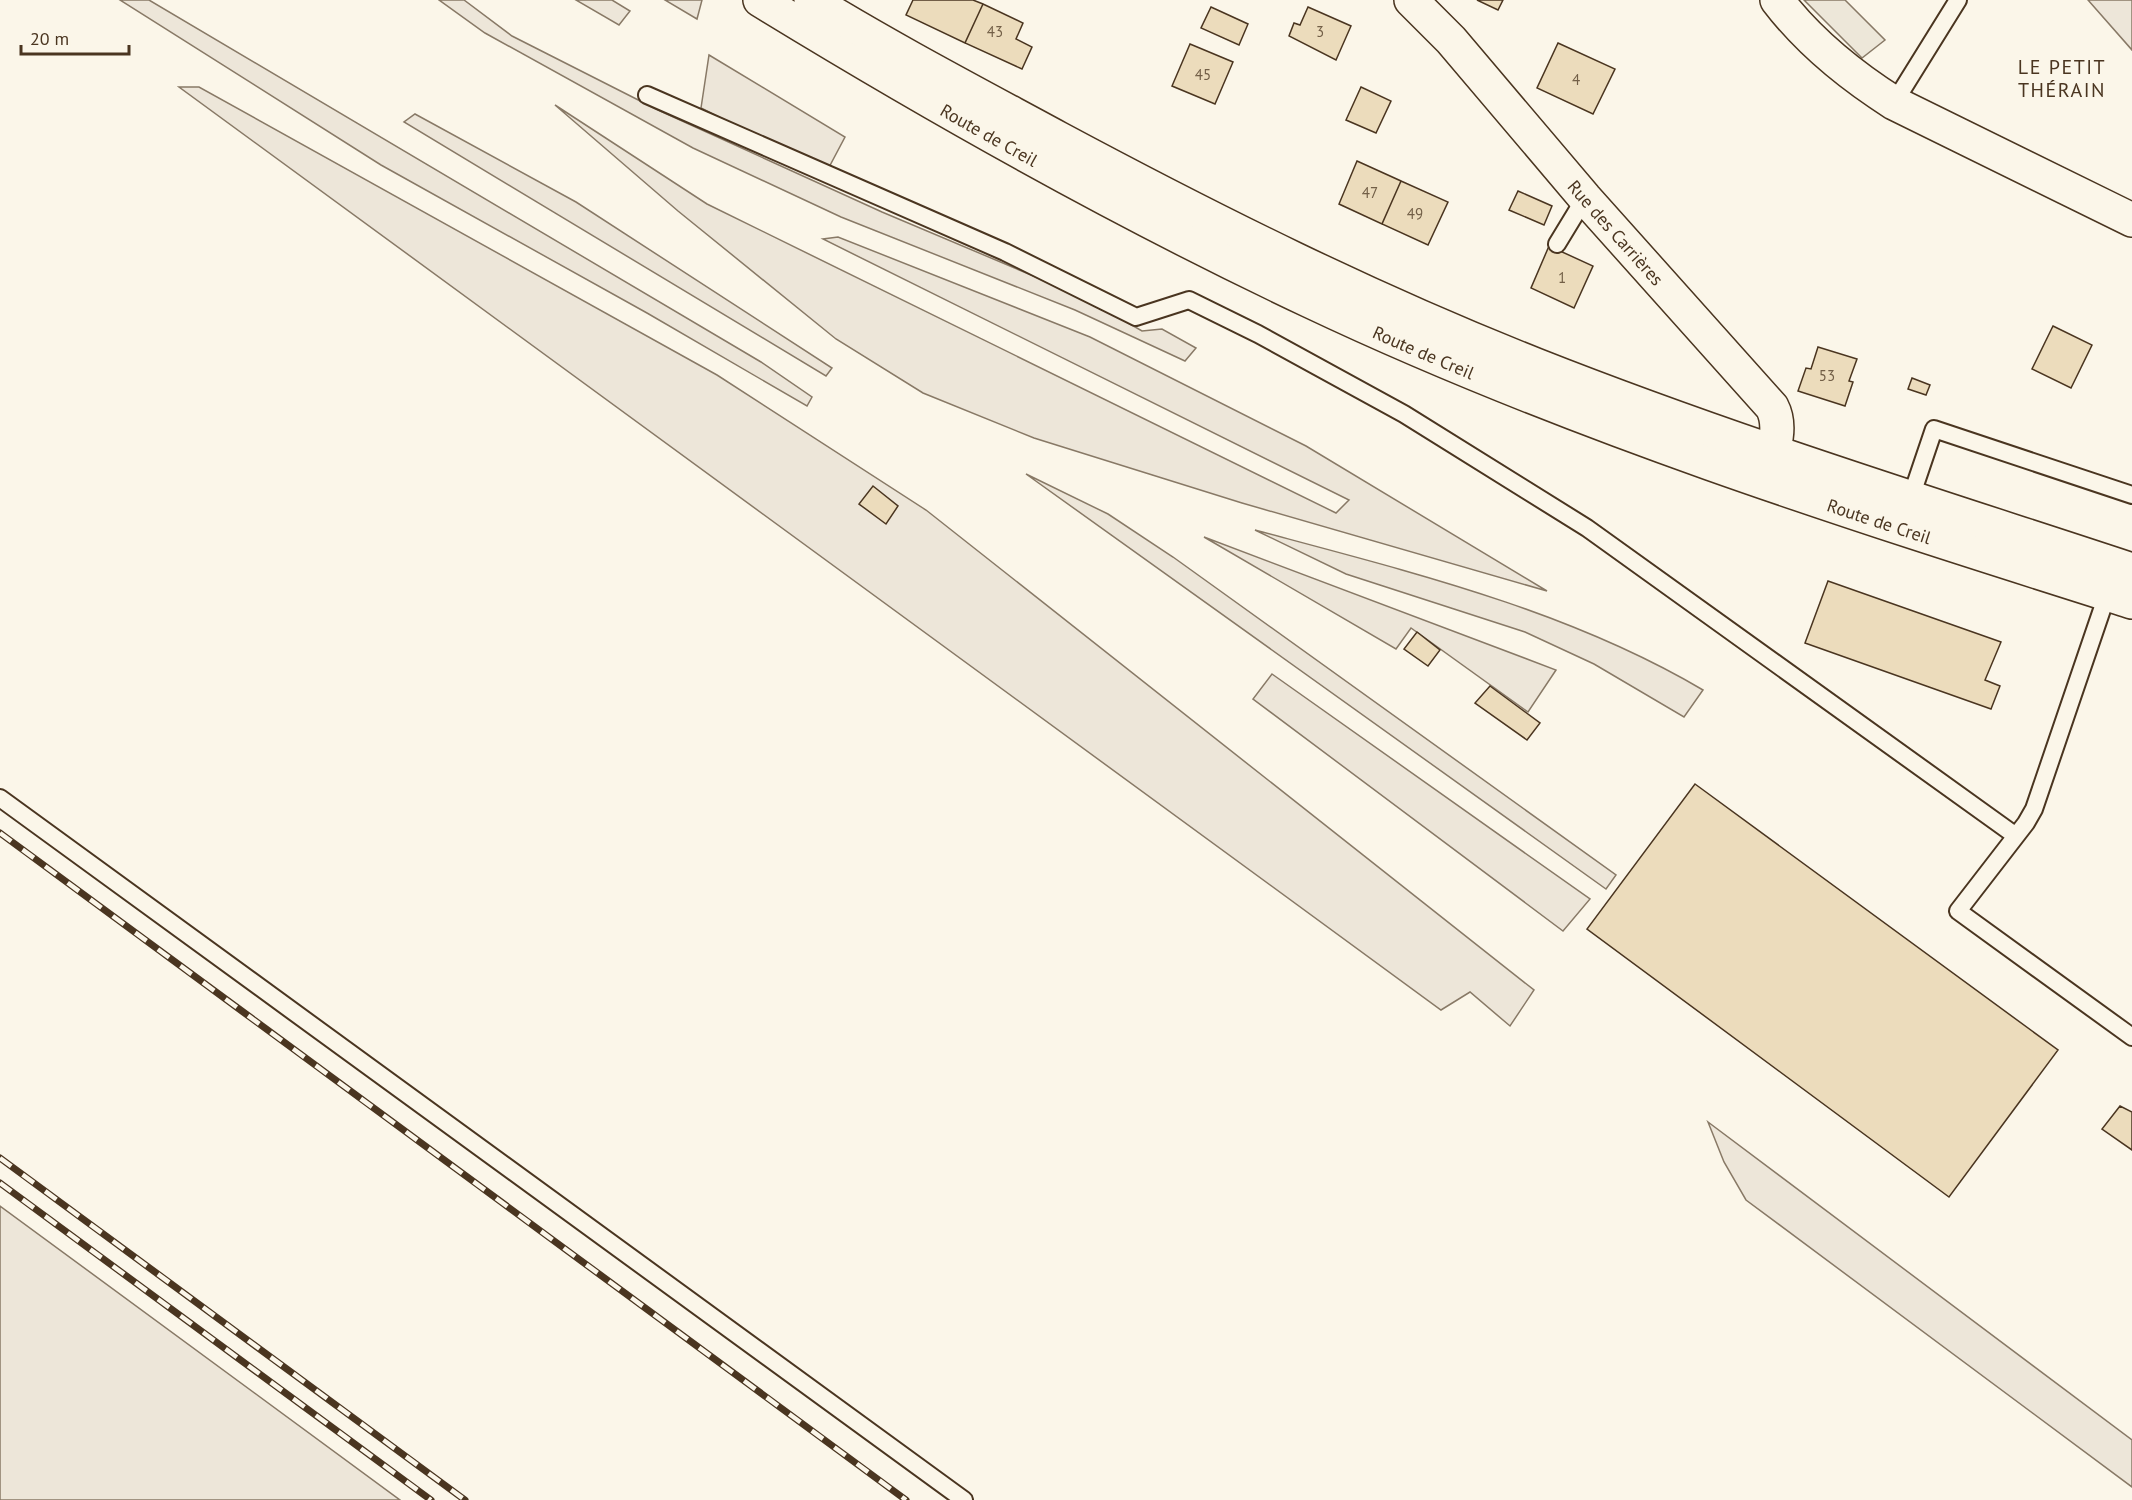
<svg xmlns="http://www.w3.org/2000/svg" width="2132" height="1500" viewBox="0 0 2132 1500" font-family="'PT Sans',sans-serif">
<rect width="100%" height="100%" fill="#fbf6e9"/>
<!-- green -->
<path fill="#ede6d9" stroke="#887966" stroke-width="1.5" d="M120,0H149L761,362L812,397L807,406L647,313L381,165Z
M439,0H464L512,36L658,110L882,212L1081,296L1142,331L1162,329L1196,348L1185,361L1075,310L841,217L693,148L485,33Z
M576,0H612L630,11L619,25Z
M665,0H702L697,19Z
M2088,0H2132V50Z
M709,55L845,137L827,171L701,108Z
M179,87H199L717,375L926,510L1534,990L1510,1026L1470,992L1441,1010Z
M555,105L707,204L1336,513L1349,500L823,239L838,237L1090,337L1306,446L1547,591L1242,503L1034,438L923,393L836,339L678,211Z
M415,114L576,202L832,368L826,376L404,122Z
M1026,474L1108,514L1173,557L1616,875L1606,889Z
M1255,530C1407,571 1566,609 1703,690L1684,717L1594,664L1525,632L1346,574Z
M1204,537L1556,670L1528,712L1411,628L1396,649Z
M1272,674L1590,899L1563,931L1253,699Z
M1708,1122L2132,1440V1487L1746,1200L1724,1162Z
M0,1206L400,1500H0Z"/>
<!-- parking -->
<path fill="#ede7d9" stroke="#887966" stroke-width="1.5" d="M1804,0H1845L1885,40L1862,58Z"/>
<!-- building -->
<path fill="#ecdcbc" stroke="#4a3520" stroke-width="1.5" d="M913,0H973L983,4L965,43L906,15Z
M1477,0H1503L1498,10Z
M983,4L1023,23L1016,39L1032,47L1022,69L965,43Z
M1211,7L1248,24L1239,45L1201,28Z
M1308,7L1351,26L1336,60L1289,36L1294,23L1300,25Z
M1558,43L1615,69L1593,114L1537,88Z
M1190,44L1233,62L1215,104L1172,86Z
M1361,87L1391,101L1376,133L1346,120Z
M1357,161L1401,181L1382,224L1339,204Z
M1401,181L1448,202L1428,245L1382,224Z
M1518,191L1552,206L1544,225L1509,210Z
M1549,246L1593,266L1574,308L1531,288Z
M2053,326L2092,345L2071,388L2032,369Z
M1818,347L1857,359L1849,381L1853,382L1845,406L1798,391L1806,368L1811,369Z
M1912,378L1930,385L1926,395L1908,389Z
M873,486L898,506L886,524L859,504Z
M1828,581L2001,642L1985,680L2000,686L1991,709L1805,643Z
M1417,632L1440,650L1428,666L1404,649Z
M1490,686L1540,723L1527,740L1475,703Z
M1695,784L2058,1050L1949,1197L1587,929Z
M2120,1106L2132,1112V1150L2102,1129Z"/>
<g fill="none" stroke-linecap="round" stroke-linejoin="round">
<defs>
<path id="lane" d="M647,95L1005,252L1136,317L1189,300L1258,334L1404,414L1587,528L2016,836
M1894,103L1958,0
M1557,244L1585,198
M1909,503L1934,429L2132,495
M2109,589L2034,809L2026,823L1958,911L2132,1037
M0,798L964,1500"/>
<g id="street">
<path id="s1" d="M1411,0L1451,40L1585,198L1772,407C1784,430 1771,456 1764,479"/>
<path d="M1777,0C1809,42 1850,75 1894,103L2132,220"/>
</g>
<g id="primary">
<path id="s2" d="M760,0C938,109 1121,212 1310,301C1574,426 1854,514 2132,602"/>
<path d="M811,0C891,49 975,93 1058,138C1213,221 1371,300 1536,365C1731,442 1932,504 2132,570"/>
</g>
</defs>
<!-- lane casing -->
<use href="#lane" stroke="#4a3520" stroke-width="20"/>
<!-- street casing -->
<use href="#street" stroke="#4a3520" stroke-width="36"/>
<!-- primary casing -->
<use href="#primary" stroke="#4a3520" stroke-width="36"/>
<!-- lane -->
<use href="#lane" stroke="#fbf6e9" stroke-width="16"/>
<!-- street -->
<use href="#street" stroke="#fbf6e9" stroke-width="33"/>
<!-- primary -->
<use href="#primary" stroke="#fbf6e9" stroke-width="33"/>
<defs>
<path id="rail" d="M0,833L906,1500
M0,1158L465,1500
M0,1183L431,1500"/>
</defs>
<!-- rail casing -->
<use href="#rail" stroke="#4a3520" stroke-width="7"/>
<!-- rail -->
<use href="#rail" stroke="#fbf6e9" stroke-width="4.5" stroke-dasharray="14" stroke-linecap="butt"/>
</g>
<g text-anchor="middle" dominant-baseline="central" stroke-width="4.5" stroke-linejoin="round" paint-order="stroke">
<!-- number labels -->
<g font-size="15" fill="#725f47">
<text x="995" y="31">43</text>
<text x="1320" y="31">3</text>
<text x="1203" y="74">45</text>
<text x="1576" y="79">4</text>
<text x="1370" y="192">47</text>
<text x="1415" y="213">49</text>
<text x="1562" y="277">1</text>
<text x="1827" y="375">53</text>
</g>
<!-- street labels -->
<g font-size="18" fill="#4a3520" stroke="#fbf6e9">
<text stroke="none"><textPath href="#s2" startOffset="266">Route de Creil</textPath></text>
<text stroke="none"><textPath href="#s1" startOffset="310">Rue des Carrières</textPath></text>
<text stroke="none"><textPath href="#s2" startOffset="752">Route de Creil</textPath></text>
<text stroke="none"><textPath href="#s2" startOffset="1238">Route de Creil</textPath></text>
</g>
<!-- neighbourhood labels -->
<g font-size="20" letter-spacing="1.5" fill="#4a3520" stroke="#fbf6e9">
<text x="2062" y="67">LE PETIT<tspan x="2062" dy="23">THÉRAIN</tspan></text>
</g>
</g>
<!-- scale -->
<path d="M21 45v9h108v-9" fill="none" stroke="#4a3520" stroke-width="3"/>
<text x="30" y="45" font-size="18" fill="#4a3520" stroke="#fbf6e9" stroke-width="4.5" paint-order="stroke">20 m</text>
</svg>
